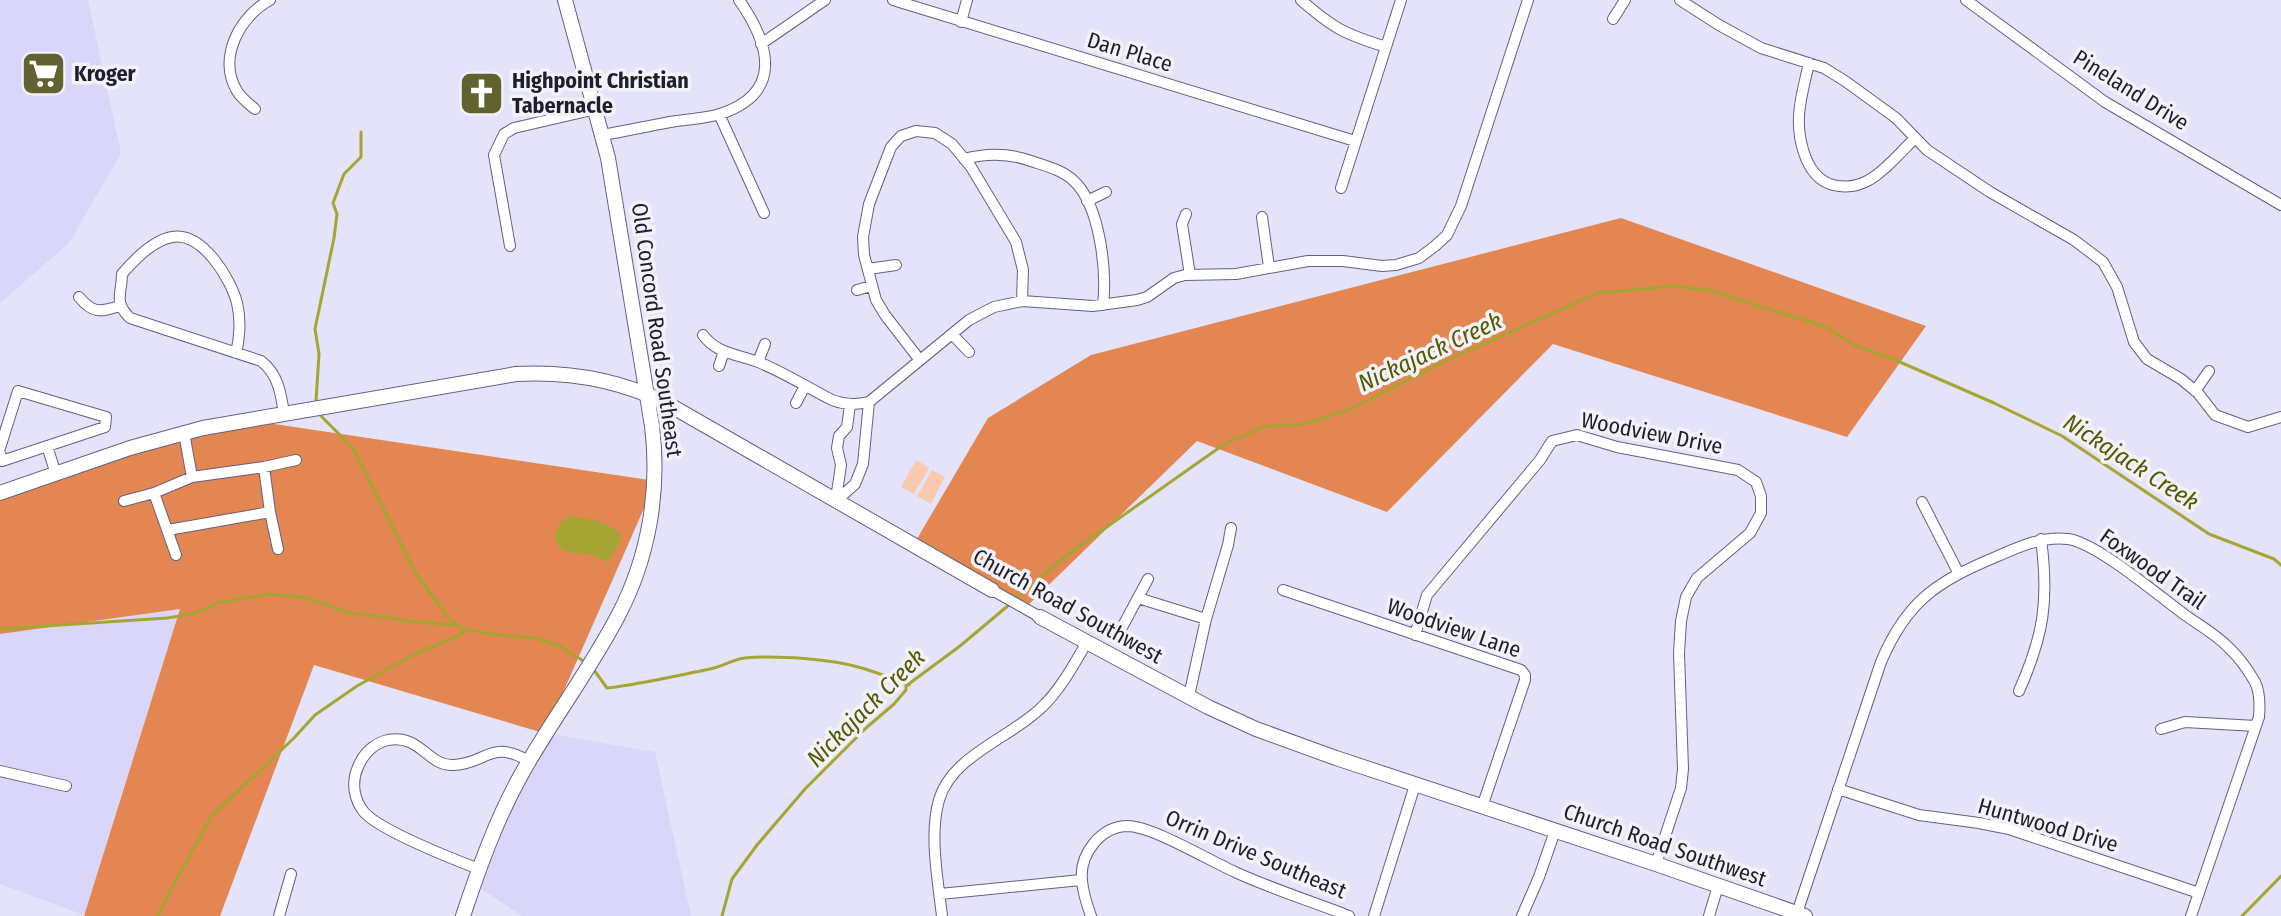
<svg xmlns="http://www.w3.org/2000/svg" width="2281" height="916" viewBox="0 0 2281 916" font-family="'Fira Sans Condensed',sans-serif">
<rect width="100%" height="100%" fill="#e4e3f9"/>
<!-- built -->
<path fill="#d9d6fa" d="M0,0H88L121,153L69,243L0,303Z
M180,609L84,915L0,884V634Z
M540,732L655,752L691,916H522L474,884Z"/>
<!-- green -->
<path fill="#facab0" d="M916,460L929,468L914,494L901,487Z
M932,470L945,477L931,504L917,496Z"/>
<!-- forest -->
<path fill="#e38651" d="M1621,218L1926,326L1847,437L1553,344L1387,512L1197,441L1025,608L911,549L988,418L1091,355Z
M261,422L656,481L550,722L540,732L314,665L220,916H84L180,609L0,634V490L148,443Z"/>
<!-- water -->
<path fill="#a5a533" d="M567,517C586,517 607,521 621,535L620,542L608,562C601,560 596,556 589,554C583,553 575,554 569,552C547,544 554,528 567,517Z"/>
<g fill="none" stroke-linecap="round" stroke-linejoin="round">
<!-- stream -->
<path stroke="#a5a533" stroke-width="3" d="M316,401L319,354L315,329L334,238L337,214L333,203L344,174L361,157V132
M319,414L353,448L415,572L447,616L457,625L463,629L491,634L535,638L560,646L585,662
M1015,599L1067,555L1223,445L1263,427L1303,424L1349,410L1443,362L1598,293L1674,286L1707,290L1824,326L1854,345L1893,359L1994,403L2062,436L2209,534L2274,559L2281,565
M0,629L167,618L193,614L218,603L269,594L302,597L347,612L416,622L457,625
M594,670L607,688C642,684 675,676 710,669C722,667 733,659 745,658C777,655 832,659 862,668C878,673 894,679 909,685
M158,916L170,891L211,817L294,738L315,715L357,686L411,656L462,634L463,629
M722,916L732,879L757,845L805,789L866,728L894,704L906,690V686L960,646L1010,604
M2242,916L2281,876"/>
<defs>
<path id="street" d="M893,0L1355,141
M1301,0C1334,29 1345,34 1386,47
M1680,0L1719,25L1761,48L1824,68L1845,81L1896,118L1927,150L1990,192L2074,240L2103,262L2117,287L2134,342L2147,359L2181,379L2198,393L2215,415L2248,427L2281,417
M1966,0L2105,102L2281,205
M1613,19L1625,0
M961,22L967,0
M761,44L825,0
M1809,63C1806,77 1802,91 1800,106C1796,132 1803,177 1833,185C1846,188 1857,187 1869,180C1884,172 1902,151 1915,138
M255,109C249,104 241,98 237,91C217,58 240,16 270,0
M719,114L764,213
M603,135C625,131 648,126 670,122C686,119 704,119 720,114C784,93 770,44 739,0
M964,159C986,153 1009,153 1031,161C1046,166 1063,170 1075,182C1100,207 1107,271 1103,305
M1341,188L1401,0
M1087,201L1106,192
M1186,214L1182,224L1190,275
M1262,217L1269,267
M510,246L494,155L504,134L514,128L596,109
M868,269L896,265
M857,290L871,286
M79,297C93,314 100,312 120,306
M952,334L969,352
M703,335C717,354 737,354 758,362C784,372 808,388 832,400C845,405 856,405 869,402L969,320L994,307L1022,301L1093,306L1137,300L1147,297L1174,278L1185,275L1236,274L1308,261H1343L1382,266L1396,265L1419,258L1435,246L1447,235L1461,206L1528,0
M236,353C240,336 241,320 237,303C231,279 202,231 172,237C154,240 134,260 122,274C122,294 113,301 130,318L261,361C278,374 281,393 284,414
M919,359L885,315L876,300L864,255L863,237L869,204L891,147L901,136L916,131L935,133L952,144L971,167L1016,242L1023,270L1022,301
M758,362L765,344
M719,366L724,351
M2195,391L2209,371
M796,403L805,386
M184,433L192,477
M47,446L56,474
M0,448L18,391L106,417L105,427L2,461L0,453
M264,467L270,512L278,549
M154,493L176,555
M836,499L841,465L837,448L839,436L847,427L850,405
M124,501L154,493L192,477L264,467L296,460
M836,501L855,484L863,464L869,402
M1922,502L1958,572
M168,530L270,512
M992,590L1040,617
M1283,590L1521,670L1525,675V680L1482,807
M1138,598L1206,619
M1119,633L1148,579
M1415,635L1427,595L1540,460L1552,441L1577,435L1617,447L1738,470L1756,482L1761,496V513L1750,533L1697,578L1686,597L1681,621L1679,653L1683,769L1681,788L1656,864
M2019,691C2044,635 2049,600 2041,539
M1189,696L1206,619L1228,545L1231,528
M2161,729L2185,722L2256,726
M0,771L66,786
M1838,789L1919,815L1979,823L2009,829L2199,893
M479,869C455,860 379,830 364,812C354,800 351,782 358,767C363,754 374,743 388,740C421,734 428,767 454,765C488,763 490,739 529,761
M940,894L1081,880
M1797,913L1881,662C1907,600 1938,581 1998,556C2021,546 2043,536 2068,539C2097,543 2159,596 2185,615C2199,625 2217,635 2229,648C2239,657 2248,670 2255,682C2260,692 2260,705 2259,717L2191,916
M279,916L291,874
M942,916C938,881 929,834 939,800C952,755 1011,738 1042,707C1061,689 1074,664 1087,642
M1091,916C1087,905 1083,892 1082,881C1079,854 1101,826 1128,826C1154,827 1208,860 1235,872C1272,889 1311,901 1349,916
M1374,916L1415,785
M1522,916L1539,877L1555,831
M1709,916L1718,886"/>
<path id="secondary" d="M0,493L130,448L203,428L516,374C569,371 619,380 666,403L992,590
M1040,617L1208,707L1256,729L1336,758L1656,864L1805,916
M463,916C479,868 496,820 521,775C551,721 590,670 619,614C649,556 660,490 652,426L608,158L565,0"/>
</defs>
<!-- street casing -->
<use href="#street" stroke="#646181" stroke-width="12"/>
<!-- secondary casing -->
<use href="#secondary" stroke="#646181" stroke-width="16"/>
<!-- street -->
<use href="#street" stroke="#fff" stroke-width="10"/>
<!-- secondary -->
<use href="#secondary" stroke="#fff" stroke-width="14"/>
</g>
<!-- icons -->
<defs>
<symbol id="supermarket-square" viewBox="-11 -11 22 22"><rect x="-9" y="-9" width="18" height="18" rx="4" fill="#61622f" stroke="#f2f2f9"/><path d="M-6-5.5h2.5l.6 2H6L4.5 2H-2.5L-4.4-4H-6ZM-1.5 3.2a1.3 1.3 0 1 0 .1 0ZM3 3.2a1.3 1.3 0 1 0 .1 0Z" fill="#fff"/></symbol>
<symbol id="church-square" viewBox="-11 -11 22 22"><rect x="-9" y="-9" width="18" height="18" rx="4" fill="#61622f" stroke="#f2f2f9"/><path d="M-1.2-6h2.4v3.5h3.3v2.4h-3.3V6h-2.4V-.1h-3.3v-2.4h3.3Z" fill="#fff"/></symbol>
</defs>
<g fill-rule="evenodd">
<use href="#supermarket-square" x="18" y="48" width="51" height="51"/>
<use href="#church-square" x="456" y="68" width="51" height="51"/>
</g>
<g text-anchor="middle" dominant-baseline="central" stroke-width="7" stroke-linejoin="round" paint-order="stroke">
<!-- street labels -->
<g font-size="22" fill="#201e2c" stroke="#f2f2f9">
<text transform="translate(1130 52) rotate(17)">Dan Place</text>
<text transform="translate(2131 90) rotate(32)">Pineland Drive</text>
<text transform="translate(657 330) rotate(82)">Old Concord Road Southeast</text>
<text transform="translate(1652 433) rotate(11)">Woodview Drive</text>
<text transform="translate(2153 569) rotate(35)">Foxwood Trail</text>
<text transform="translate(1068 606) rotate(29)">Church Road Southwest</text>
<text transform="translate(1454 628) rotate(19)">Woodview Lane</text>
<text transform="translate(2048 825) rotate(16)">Huntwood Drive</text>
<text transform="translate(1665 845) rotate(19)">Church Road Southwest</text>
<text transform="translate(1256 854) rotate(23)">Orrin Drive Southeast</text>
</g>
<!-- poi labels -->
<g font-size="22" font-weight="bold" fill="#201e2c" stroke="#f2f2f9" text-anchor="start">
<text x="74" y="73">Kroger</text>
<text x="512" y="80">Highpoint Christian<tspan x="512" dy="25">Tabernacle</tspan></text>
</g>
<!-- water labels -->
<g font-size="24" font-style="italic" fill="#585800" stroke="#f2f2f9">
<text transform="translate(1430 352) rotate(-25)">Nickajack Creek</text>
<text transform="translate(2131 462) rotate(33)">Nickajack Creek</text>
<text transform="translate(866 708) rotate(-45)">Nickajack Creek</text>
</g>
</g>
</svg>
